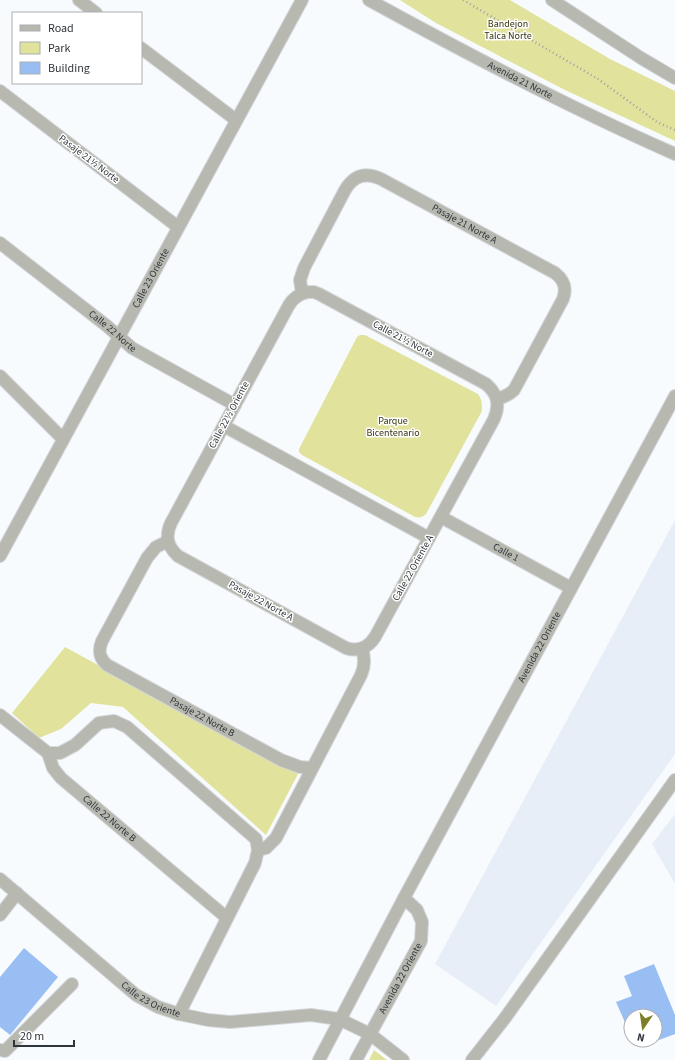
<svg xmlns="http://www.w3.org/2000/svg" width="675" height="1060" viewBox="0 0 675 1060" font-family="'Source Sans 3',sans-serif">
<rect width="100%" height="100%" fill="#f8fbfe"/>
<!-- built -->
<path fill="#e7eef7" d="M675,520V754L496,1006L435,964Z
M675,814V884L652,844Z"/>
<!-- green -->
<path fill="#e1e39c" d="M400,0H510L610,59L675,91V141L565,90L436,23Z
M360,335H365L478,394C482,399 482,404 482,411L426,514C423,517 420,518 415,517L302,455L299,452V449L357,337Z
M65,647L298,774L266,835L123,707L91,703L61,729L39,738L12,713Z
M374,1050L387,1060H369Z"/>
<!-- building -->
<path fill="#99bef4" d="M24,948L58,977L10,1035L0,1027V977Z
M654,964L675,1015V1034L651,1043L650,1040H655V1016H631V1026L627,1027L616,1002L632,996L624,976Z"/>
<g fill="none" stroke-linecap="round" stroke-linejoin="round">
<defs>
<g id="minor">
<path d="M79,0L96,13"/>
<path id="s1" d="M369,0C469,55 570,108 675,154"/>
<path d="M552,0L641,58L675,78"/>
<path d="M141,48L236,120"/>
<path d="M0,91L178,227"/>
<path id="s2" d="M0,243L107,326L132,348L235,405"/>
<path d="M308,292H314L319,294L486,384C498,394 500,405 494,419L375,637C368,648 358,652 346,648L178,556C167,546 165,536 171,523L289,305C293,298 299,294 308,292Z"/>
<path id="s3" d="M302,293L300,280L304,268L345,190C354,175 366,172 381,179L555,273C564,280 567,288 563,299L514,390C509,395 504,397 497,399"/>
<path d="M0,376L63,439"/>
<path d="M224,426L429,538"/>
<path id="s4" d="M441,517L571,588"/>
<path id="s5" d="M168,541L156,547L147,558L102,641C98,651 99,658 107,665L281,760L300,767L312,768"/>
<path id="s6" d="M0,556L302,0"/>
<path id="s7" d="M0,715L48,753L53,768L61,778L227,918"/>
<path d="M48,753H60L75,745L99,723L114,721L127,727L256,839L258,850L255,863L179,1014"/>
<path d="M258,850L266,848L276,838L361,675C365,666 365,658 362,649"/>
<path id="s8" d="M0,879L136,995L158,1007L179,1014L208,1020L230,1022L311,1015L339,1019L370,1034L403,1060"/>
<path d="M0,915L17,893"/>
<path d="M0,1050L5,1051L72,984"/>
<path id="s9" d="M319,1060L404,898L675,396"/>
<path id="s10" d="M356,1060L421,941L422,922L417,910L404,898"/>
<path d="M472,1060L505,1018L675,780"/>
</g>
</defs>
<!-- minor casing -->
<use href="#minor" stroke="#d4d7db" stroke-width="14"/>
<!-- path -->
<path stroke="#9ea1a6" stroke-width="2.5" stroke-dasharray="1 3" stroke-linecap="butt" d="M463,0L598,79L657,122L675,130"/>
<!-- minor -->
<use href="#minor" stroke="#b7b8af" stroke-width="12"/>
</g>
<g text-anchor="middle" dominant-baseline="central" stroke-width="3" stroke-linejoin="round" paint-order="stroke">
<!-- park labels -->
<g font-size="10" fill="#34340e" stroke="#fff">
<text x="508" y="24">Bandejon<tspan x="508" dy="12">Talca Norte</tspan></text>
<text x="393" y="421">Parque<tspan x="393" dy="12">Bicentenario</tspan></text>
</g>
<!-- street labels -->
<g font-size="10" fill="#30353c" stroke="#fff">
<text stroke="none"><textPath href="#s1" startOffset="171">Avenida 21 Norte</textPath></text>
<text transform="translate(89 159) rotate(37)">Pasaje 21½ Norte</text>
<text stroke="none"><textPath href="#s3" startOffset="251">Pasaje 21 Norte A</textPath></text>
<text stroke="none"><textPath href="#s6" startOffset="316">Calle 23 Oriente</textPath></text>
<text stroke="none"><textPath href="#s2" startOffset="143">Calle 22 Norte</textPath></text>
<text transform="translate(403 339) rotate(28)">Calle 21½ Norte</text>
<text transform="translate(229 415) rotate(-62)">Calle 22½ Oriente</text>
<text stroke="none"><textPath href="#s4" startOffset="74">Calle 1</textPath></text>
<text transform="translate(413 568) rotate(-61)">Calle 22 Oriente A</text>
<text transform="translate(261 601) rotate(29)">Pasaje 22 Norte A</text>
<text stroke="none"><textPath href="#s9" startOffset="468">Avenida 22 Oriente</textPath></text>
<text stroke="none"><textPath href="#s5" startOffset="257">Pasaje 22 Norte B</textPath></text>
<text stroke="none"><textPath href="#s7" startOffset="153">Calle 22 Norte B</textPath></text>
<text stroke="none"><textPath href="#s10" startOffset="93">Avenida 22 Oriente</textPath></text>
<text stroke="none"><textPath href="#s8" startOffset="194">Calle 23 Oriente</textPath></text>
</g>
</g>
<!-- legend -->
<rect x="12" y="12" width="130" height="72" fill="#ffffff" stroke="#acaeb1"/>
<rect x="20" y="25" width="20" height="6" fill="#b7b8af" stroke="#acaeb1"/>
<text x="48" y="32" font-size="12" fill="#30353c">Road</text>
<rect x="20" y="42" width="20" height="12" fill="#e1e39c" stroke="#acaeb1"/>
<text x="48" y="52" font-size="12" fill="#30353c">Park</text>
<rect x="20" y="62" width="20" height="12" fill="#99bef4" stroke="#acaeb1"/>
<text x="48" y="72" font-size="12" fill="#30353c">Building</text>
<!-- north arrow -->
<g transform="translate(643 1028) rotate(193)"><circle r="19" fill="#ffffff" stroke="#acaeb1"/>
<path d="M0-3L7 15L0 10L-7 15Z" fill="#7f7e27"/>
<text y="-6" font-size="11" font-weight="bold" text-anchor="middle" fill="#30353c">N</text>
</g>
<!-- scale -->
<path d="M14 1040v6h60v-6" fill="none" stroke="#30353c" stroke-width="2"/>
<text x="20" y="1040" font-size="12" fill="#30353c" stroke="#ffffff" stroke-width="3" paint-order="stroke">20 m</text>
</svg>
